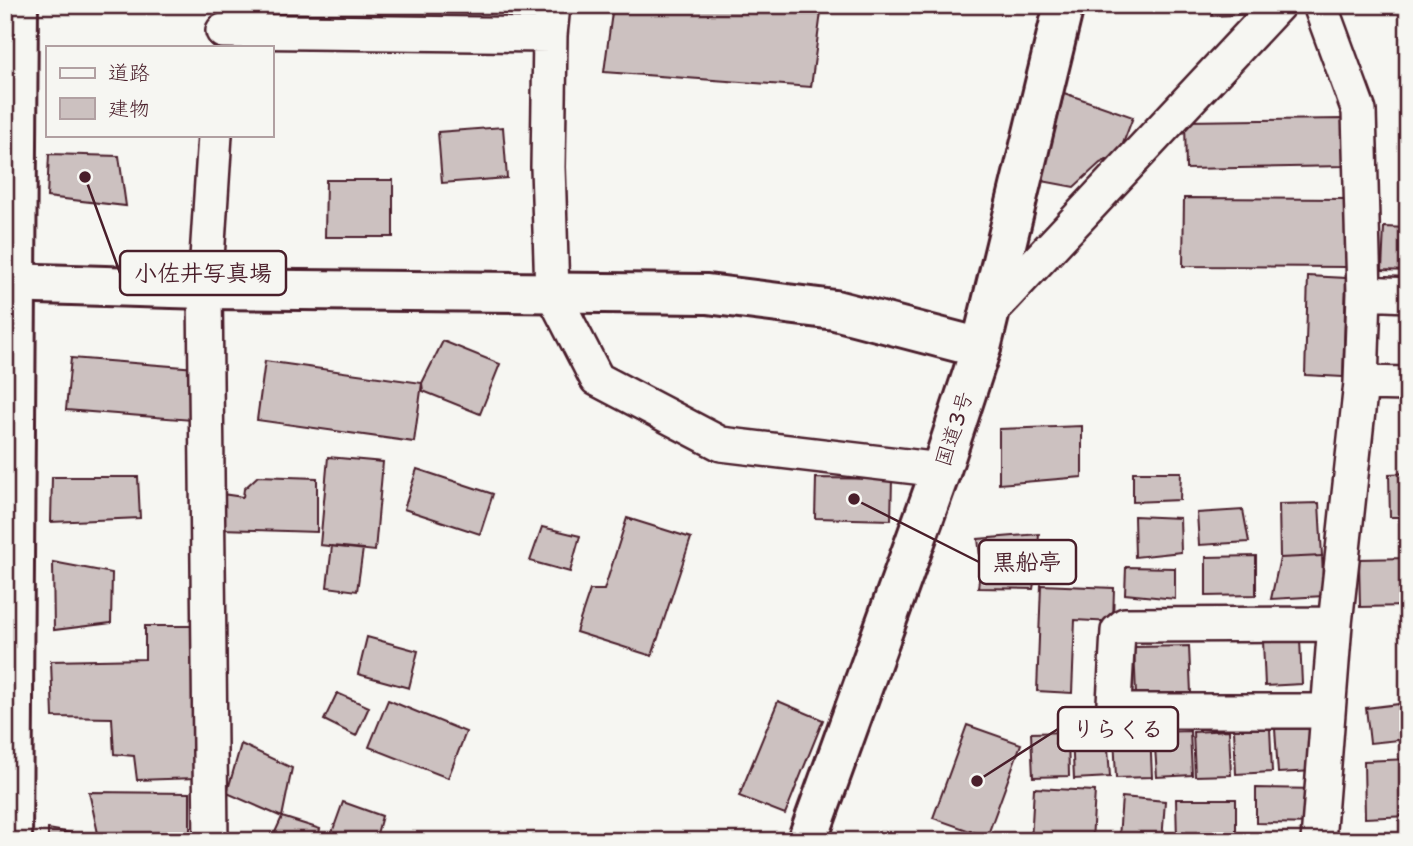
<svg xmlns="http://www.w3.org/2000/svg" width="1413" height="846" viewBox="0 0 1413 846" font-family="'Shantell Sans','Klee One',sans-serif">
<rect width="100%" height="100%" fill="#f6f6f2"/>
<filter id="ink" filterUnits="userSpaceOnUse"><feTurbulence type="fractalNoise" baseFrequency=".0143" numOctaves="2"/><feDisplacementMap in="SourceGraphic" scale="14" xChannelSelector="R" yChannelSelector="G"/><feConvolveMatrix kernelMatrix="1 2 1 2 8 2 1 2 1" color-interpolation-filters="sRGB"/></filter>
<g filter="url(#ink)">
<!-- building -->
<path fill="#ccc1c0" stroke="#4a1f2b" stroke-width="2" d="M613,5H822L811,87L604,72Z
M1213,5H1263L1262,14L1212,16Z
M1064,93L1133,117L1119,154L1100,163L1074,187L1042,181Z
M1343,119L1344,166L1186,169L1185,121Z
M503,127L507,178L442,183L438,132Z
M49,154L119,156L126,206L47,197Z
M326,180H393V237H325Z
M1184,198L1348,199L1347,267L1183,266Z
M1384,227L1408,228V271L1382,270Z
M1308,276L1346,278L1343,377L1305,375Z
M443,341L500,364L480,414L423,391L422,383Z
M71,358L196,368L192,420L66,410Z
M265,361L422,383L414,442L257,420Z
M1082,426V477L999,484V429Z
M328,457L383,462L375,551L320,545Z
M417,469L493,494L480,534L404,509Z
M1133,472H1181L1180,500L1133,502Z
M1408,473V517H1390L1389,474Z
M258,476L317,478V532L220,529L222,494L243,497L244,489Z
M52,477H138L140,518L51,522Z
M816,478L892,479L891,520L815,518Z
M1319,503L1322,556L1280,558L1279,504Z
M1243,510L1249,542L1199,545L1197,513Z
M1134,516L1180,518L1181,552L1135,557Z
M627,518L691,538L652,656L576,632L590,590H604Z
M542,527L580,536L570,572L530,561Z
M1039,534L1037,564H981L978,539Z
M332,546L363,549L357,591L327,587Z
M1256,556V595L1206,596V557Z
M1322,556L1324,596L1271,599L1280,558Z
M1408,558V606L1360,607L1359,559Z
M53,562L112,573L111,623L54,630Z
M981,564H1037L1033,589L978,588Z
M1126,567L1175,568V599L1125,594Z
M1041,585L1114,588L1113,622L1075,620L1072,693L1037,691Z
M145,626H192L196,778L137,780L134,756L114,754L112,718L53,717L51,661L145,659Z
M367,637L418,651L409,688L358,674Z
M1300,639L1302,684L1265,686L1263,641Z
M1189,646L1191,693L1136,695L1134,647Z
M337,693L369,707L356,736L324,720Z
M388,700L466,732L448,778L369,747Z
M778,701L823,720L785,814L739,796Z
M1408,703V739L1370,743L1366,708Z
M967,725L1021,744L987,837L933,818Z
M1311,727L1314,771L1278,773L1275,729Z
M1270,728L1272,772L1236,774L1234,729Z
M1229,730L1231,775L1195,776L1193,732Z
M1190,731L1192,775L1157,777L1154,732Z
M1068,732L1069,776L1033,777L1031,733Z
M1150,732L1152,777L1116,778L1114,734Z
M1107,733L1110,777L1074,779L1072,734Z
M241,744L292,768L282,817L227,793Z
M1408,759V816L1365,818L1364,761Z
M1034,788L1095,791L1092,841H1031Z
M1256,788L1319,789V824L1256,823Z
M89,792L190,793V841H48V829L99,838Z
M1122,797L1165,801L1162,841L1119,838Z
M1176,799H1236V841H1177Z
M343,802L382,816L375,841H329Z
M282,817L320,829L317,841H271Z"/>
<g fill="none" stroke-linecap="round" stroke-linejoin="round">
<defs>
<path id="minor" d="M553,5L550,35L548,167L552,292L597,379L721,444L941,470
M223,31L550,35
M1364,293L1408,295
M991,311L1278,5
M1361,383L1408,384
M1328,711H1123L1114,703L1118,631L1125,625L1335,624
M211,841L205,289L215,135
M1318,841L1335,624L1361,383L1364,293L1359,111L1320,5"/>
<path id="tertiary" d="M5,283L205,289L707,294L835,310L981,348"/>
<path id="primary" d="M12,841L18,5"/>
<path id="trunk" d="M807,841L941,470L981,348L1064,5"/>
</defs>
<!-- minor casing -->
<use href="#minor" stroke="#4a1f2b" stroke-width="38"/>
<!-- tertiary casing -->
<use href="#tertiary" stroke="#4a1f2b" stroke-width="44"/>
<!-- primary casing -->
<use href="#primary" stroke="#4a1f2b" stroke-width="44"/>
<!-- trunk casing -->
<use href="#trunk" stroke="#4a1f2b" stroke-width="44"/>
<!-- minor -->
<use href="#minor" stroke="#f6f6f2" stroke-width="33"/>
<!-- tertiary -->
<use href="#tertiary" stroke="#f6f6f2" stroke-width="38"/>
<!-- primary -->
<use href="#primary" stroke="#f6f6f2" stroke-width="38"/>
<!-- trunk -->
<use href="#trunk" stroke="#f6f6f2" stroke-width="38"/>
</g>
</g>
<g text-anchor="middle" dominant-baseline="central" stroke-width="5" stroke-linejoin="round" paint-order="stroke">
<!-- street labels -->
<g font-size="21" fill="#4a1f2b" stroke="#f6f6f2">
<text transform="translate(954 429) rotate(-72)">国道3号</text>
</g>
</g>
<!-- callouts -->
<path fill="none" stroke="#4a1f2b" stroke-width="2.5" d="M85 177L120 273M854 499L979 562M977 781L1058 729"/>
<g fill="#4a1f2b" stroke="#f6f6f2" stroke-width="2.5">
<circle cx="85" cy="177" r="7"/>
<circle cx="854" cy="499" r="7"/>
<circle cx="977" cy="781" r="7"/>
</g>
<g fill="#f6f6f2" stroke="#4a1f2b" stroke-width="2.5">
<rect x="120" y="251" width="166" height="44" rx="7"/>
<rect x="979" y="540" width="97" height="44" rx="7"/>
<rect x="1058" y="707" width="120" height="44" rx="7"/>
</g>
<g font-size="23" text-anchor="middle" font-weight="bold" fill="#4a1f2b">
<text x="203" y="281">小佐井写真場</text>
<text x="1027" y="570">黒船亭</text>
<text x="1118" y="737">りらくる</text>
</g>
<!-- margin -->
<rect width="1413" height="846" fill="none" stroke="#f6f6f2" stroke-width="28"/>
<rect x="14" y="14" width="1385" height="818" fill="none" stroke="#4a1f2b" stroke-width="2.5" filter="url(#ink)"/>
<!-- legend -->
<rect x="46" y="46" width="228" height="91" fill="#f6f6f2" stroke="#b1a0a2" stroke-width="2"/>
<rect x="60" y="68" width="35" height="10" fill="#f6f6f2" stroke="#b1a0a2" stroke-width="2"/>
<text x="108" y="80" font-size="21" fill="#4a1f2b">道路</text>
<rect x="60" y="98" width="35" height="21" fill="#ccc1c0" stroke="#b1a0a2" stroke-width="2"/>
<text x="108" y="116" font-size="21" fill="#4a1f2b">建物</text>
</svg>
